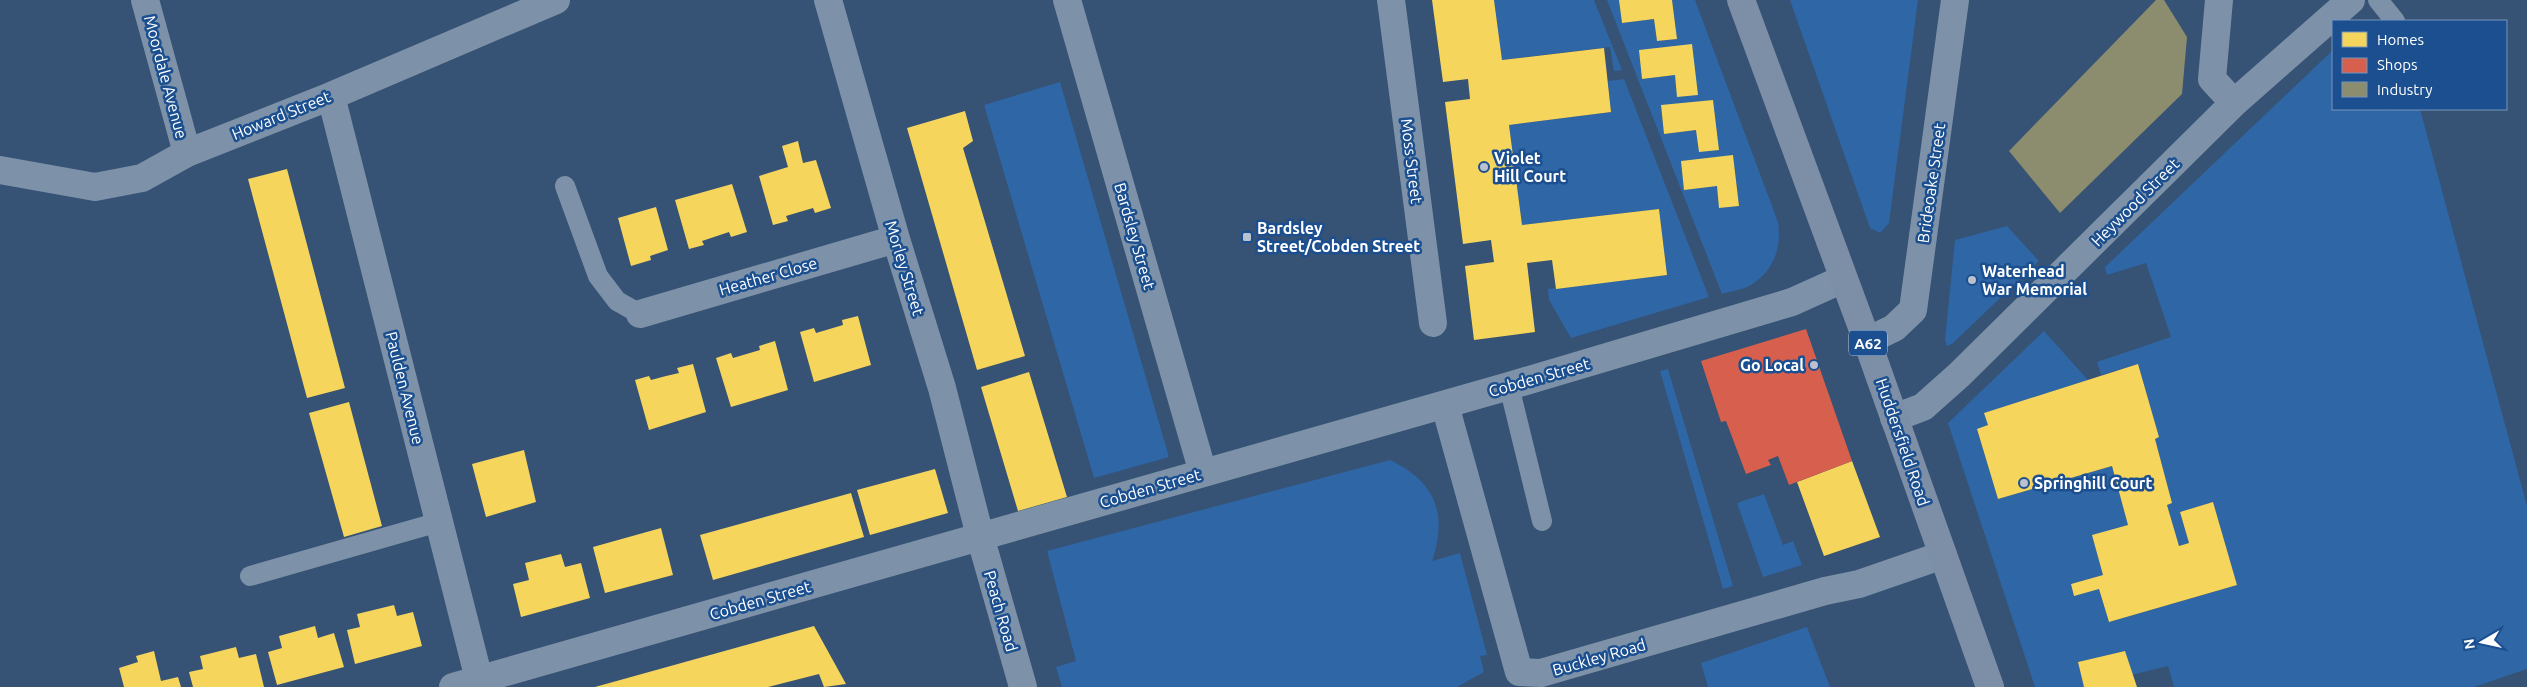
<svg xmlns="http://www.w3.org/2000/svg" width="2527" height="687" viewBox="0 0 2527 687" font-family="Ubuntu,sans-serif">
<rect width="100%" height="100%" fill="#365274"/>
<!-- green -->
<path fill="#2f66a5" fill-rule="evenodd" d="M1494,0H1594L1622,70L1614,71L1610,47L1502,60Z
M1607,0H1619L1622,23L1654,19L1657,41L1677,39L1672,0H1695L1778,222C1782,247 1774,271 1751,285C1743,290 1731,291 1722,294ZM1691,44L1675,75L1642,79ZM1713,100L1719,150L1696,130L1664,134L1661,106ZM1733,155L1739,206L1720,208L1717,186Z
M1790,0H1918L1889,223L1880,233L1870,228Z
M2333,50V109H2389L2391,111L2394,109H2420L2527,506V669L2474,687H2174L2168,666L2131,675L2125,651L2078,662L2084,687H2035L1948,423L2044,331L2088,380L1985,413L1988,425L1977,430L1998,499L2112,466L2128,525L2093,535L2103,575L2071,584L2099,589L2109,622L2237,585L2213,502L2180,512L2189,543L2179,546L2167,505L2172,503L2155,439L2159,437L2138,364L2101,375L2097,362L2171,337L2146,263L2107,275L2105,267Z
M1624,79L1709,297L1571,338L1549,300L1548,289L1667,275L1659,209L1522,225L1509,125L1611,112L1608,81Z
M1060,82L1169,457L1094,478L984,105Z
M2007,226L2039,261L1952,344L1947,346L1945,340L1955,240Z
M1668,369L1733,586L1723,589L1660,371Z
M1390,460C1436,482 1448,514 1432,561L1460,553L1487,655L1480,656L1484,672L1457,687H1062L1056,667L1076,661L1047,551Z
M1764,494L1783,545L1793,541L1802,565L1763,577L1737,503Z
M1807,627L1830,687H1708L1701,663Z"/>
<!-- homes -->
<path fill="#f6d55c" d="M1432,0H1494L1502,60L1604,48L1611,112L1509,125L1522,225L1659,209L1667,275L1556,289L1552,260L1527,263L1535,332L1474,340L1465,266L1494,262L1491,240L1463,244L1445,102L1470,99L1468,79L1443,82Z
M1619,0H1672L1677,39L1657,41L1654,19L1622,23Z
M1692,44L1698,95L1677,97L1675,75L1642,79L1639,50Z
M1713,100L1719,150L1699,152L1696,130L1664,134L1661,105Z
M965,111L973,141L963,148L1025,356L977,370L907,128Z
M798,141L803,163L816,160L831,208L815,213L813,208L786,216L788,221L773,225L759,176L788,167L782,146Z
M1733,155L1739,206L1719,208L1717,186L1684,190L1681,161Z
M287,169L345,388L307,398L248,179Z
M732,184L747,232L731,237L729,232L702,241L704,245L689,249L675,200Z
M656,207L668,250L650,256L651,260L631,266L618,218Z
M858,316L871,365L814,382L800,332L814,328L816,333L843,325L842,320Z
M775,341L788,390L731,407L716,358L731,353L733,358L760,350L759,346Z
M693,364L706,412L649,430L635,380L649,376L651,380L666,376L679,373L677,368Z
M2138,364L2159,437L2155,439L2172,503L2167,505L2179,546L2189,543L2180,512L2213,502L2237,585L2109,622L2099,589L2074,596L2071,584L2103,575L2092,535L2128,525L2112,466L1998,499L1977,429L1988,425L1984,413Z
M1029,372L1067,497L1018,511L981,387Z
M349,402L382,526L344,537L309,413Z
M524,450L536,502L486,517L472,464Z
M1852,461L1880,537L1824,556L1797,482Z
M935,469L948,513L870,535L857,490Z
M851,493L864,537L713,580L700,535Z
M661,528L673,575L605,593L593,547Z
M561,554L565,567L581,563L590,598L521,617L513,584L529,580L525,563Z
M394,605L397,616L413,612L422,646L355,664L347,630L360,627L357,614Z
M315,626L318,638L334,633L344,667L277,685L268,652L282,648L279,636Z
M814,626L846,684L824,687L819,674L768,687H595Z
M236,647L239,658L256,654L264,687H193L189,672L203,669L200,656Z
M154,651L161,681L178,677L181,687H124L119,668L138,662L136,656Z
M2125,651L2137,687H2084L2078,662Z"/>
<!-- shops -->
<path fill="#d6604d" d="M1806,329L1852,461L1789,485L1778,456L1768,460L1771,465L1746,474L1726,421L1721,422L1701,361Z"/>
<!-- industry -->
<path fill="#8c8c6e" d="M2156,0H2164L2187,37L2182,94L2060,213L2009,151Z"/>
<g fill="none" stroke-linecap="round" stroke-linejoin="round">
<!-- service -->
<path stroke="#7d92a8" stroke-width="20" d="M2378,0L2395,21
M565,186L598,276L617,301L640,314
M1509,386L1542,521
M250,576L439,522"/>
<!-- minor -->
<path stroke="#7d92a8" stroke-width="28" d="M145,0L187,153
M828,0L896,239L942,388L980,536L1023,687
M1067,0L1203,473
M1391,0L1433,323
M2219,0L2212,79L2234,103
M331,96L481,687
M0,170L95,187L142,178L187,153L331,96L556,0
M640,314L896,239
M1867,341L1894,328L1913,310L1955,0
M1445,405L1519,672L1541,673L1825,591L1859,584L1943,555
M1894,418L1923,407L1959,375L2234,103L2351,0
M453,687L1509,386L1792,302L1843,279"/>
<!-- primary -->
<path stroke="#7d8ea7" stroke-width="28" d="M1741,0L1867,341L1990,687"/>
</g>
<!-- markers -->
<g fill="#b9c2ce" stroke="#1b4f8f" stroke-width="2">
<circle cx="1484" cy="167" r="5"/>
<rect x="1242" y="232" width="10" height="10" rx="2.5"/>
<circle cx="1972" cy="280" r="5"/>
<circle cx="1814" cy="365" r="5"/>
<circle cx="2024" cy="483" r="5"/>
</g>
<g text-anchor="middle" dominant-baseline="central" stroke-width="5" stroke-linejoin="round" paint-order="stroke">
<!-- shield labels -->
<rect fill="#1b4f8f" stroke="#bbcadd" stroke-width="1" x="1849" y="330.5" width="38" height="25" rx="4"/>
<g font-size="15" font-weight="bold" fill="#fff">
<text x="1868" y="343">A62</text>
</g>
<!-- street labels -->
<g font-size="16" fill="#fff" stroke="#1b4f8f">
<text transform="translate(166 77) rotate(75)">Moordale Avenue</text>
<text transform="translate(281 115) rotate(-22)">Howard Street</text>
<text transform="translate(1412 161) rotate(83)">Moss Street</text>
<text transform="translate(1931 183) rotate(-82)">Brideoake Street</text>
<text transform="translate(2135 202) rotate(-45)">Heywood Street</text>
<text transform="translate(1135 236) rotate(74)">Bardsley Street</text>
<text transform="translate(905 268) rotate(73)">Morley Street</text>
<text transform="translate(768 276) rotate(-16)">Heather Close</text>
<text transform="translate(1539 377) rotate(-16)">Cobden Street</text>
<text transform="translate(405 388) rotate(76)">Paulden Avenue</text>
<text transform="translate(1903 442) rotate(71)">Huddersfield Road</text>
<text transform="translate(1150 488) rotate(-16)">Cobden Street</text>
<text transform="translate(760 600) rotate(-16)">Cobden Street</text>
<text transform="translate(1001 611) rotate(74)">Peach Road</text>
<text transform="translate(1599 657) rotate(-16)">Buckley Road</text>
</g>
<!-- poi labels -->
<g font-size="16" font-weight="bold" fill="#fff" stroke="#1b4f8f" text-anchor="start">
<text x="1494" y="158">Violet<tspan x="1494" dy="18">Hill Court</tspan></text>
<text x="1257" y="228">Bardsley<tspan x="1257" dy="18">Street/Cobden Street</tspan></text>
<text x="1982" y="271">Waterhead<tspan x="1982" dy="18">War Memorial</tspan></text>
<text x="1804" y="365" text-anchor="end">Go Local</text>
<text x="2034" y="483">Springhill Court</text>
</g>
</g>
<!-- legend -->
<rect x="2332" y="20" width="175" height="90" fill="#1b4f8f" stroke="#7695bc"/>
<rect x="2342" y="32" width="25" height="15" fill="#f6d55c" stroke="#7695bc"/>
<text x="2377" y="45" font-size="15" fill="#ffffff">Homes</text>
<rect x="2342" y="58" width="25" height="15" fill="#d6604d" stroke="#7695bc"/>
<text x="2377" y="70" font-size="15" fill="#ffffff">Shops</text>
<rect x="2342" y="82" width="25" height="15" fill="#8c8c6e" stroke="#7695bc"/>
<text x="2377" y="95" font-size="15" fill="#ffffff">Industry</text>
<!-- north arrow -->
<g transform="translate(2482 642) rotate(261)" stroke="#1b4f8f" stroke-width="4" paint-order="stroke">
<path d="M0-4L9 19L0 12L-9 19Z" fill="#ffffff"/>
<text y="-8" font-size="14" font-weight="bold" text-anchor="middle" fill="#ffffff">N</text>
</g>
</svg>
